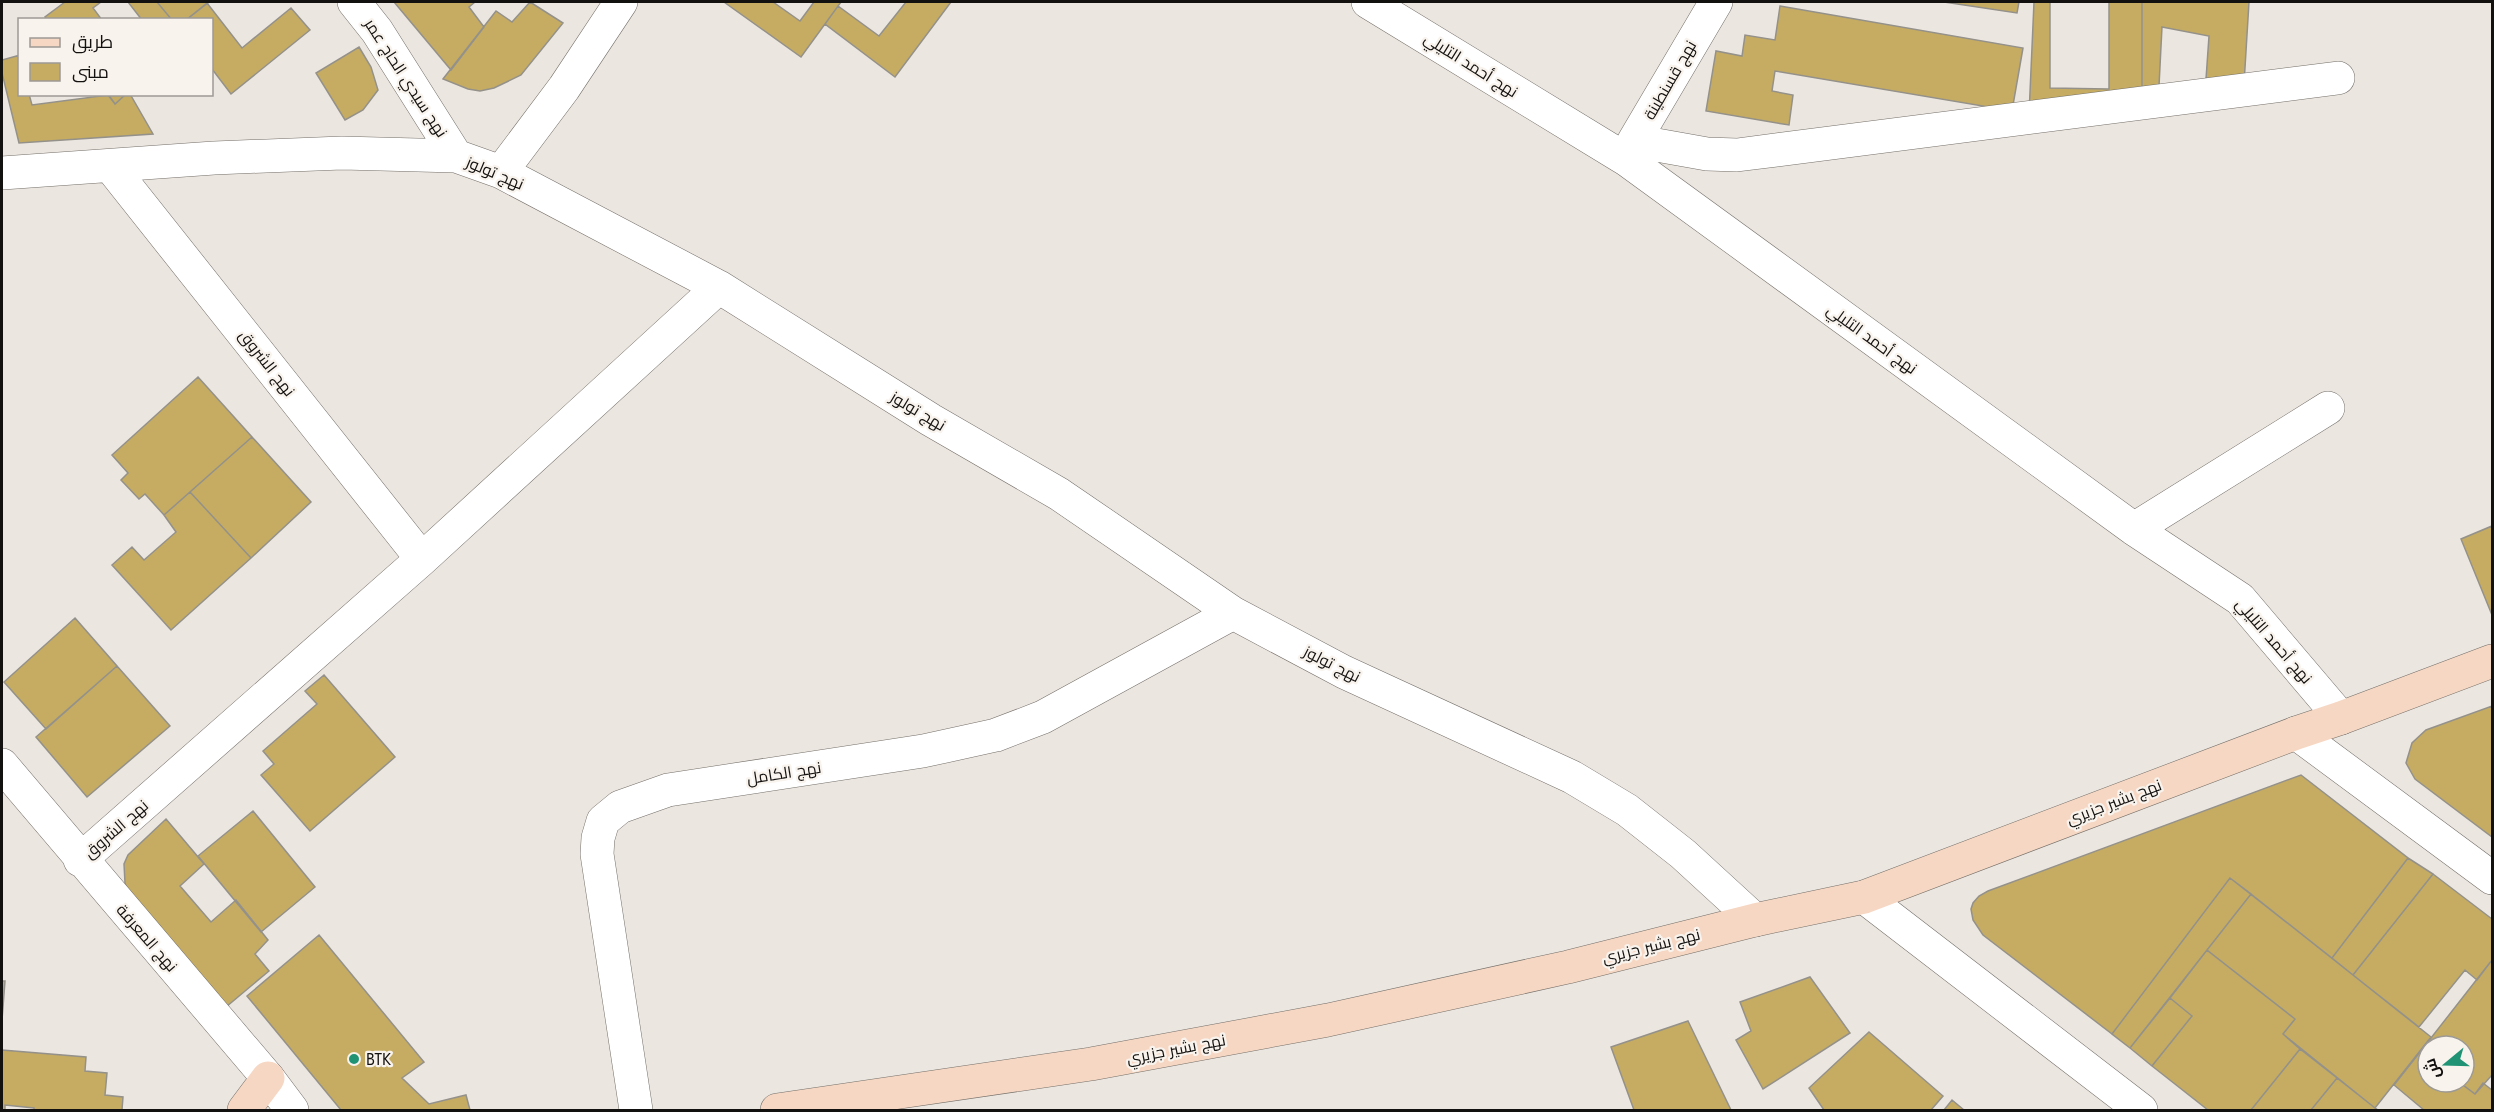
<svg xmlns="http://www.w3.org/2000/svg" width="2494" height="1112" viewBox="0 0 2494 1112" font-family="Jost,Cairo,sans-serif">
<rect width="100%" height="100%" fill="#ece6e0"/>
<!-- building -->
<path fill="#c5ac62" stroke="#94918a" stroke-width="1.5" fill-rule="evenodd" d="M65,2H101L93,8L102,20H47L45,17Z
M128,2H157L172,20H142Z
M157,2H209L186,20H172Z
M394,2H475L469,7L484,27L451,70Z
M530,2L563,23L521,75L494,88L480,91L468,89L443,79L496,11L512,22Z
M724,2H773L800,21L814,2H841L801,57Z
M906,2H951L895,77L825,24L838,6L879,36Z
M1944,2H2019L2017,13Z
M2034,2H2050V88L2109,89V2H2142V87L2029,115Z
M2142,2H2249L2244,84L2142,87ZM2162,27L2209,36L2206,79L2159,86Z
M207,3L242,48L291,8L310,30L231,94L212,69V20H186Z
M1780,6L2023,48L2012,111L1775,71L1772,91L1793,95L1789,125L1706,111L1716,51L1742,56L1745,35L1775,40Z
M359,47L371,67L378,90L363,110L345,120L316,73Z
M20,55V94H29L32,105L108,95L115,104L126,94H130L153,134L19,143L2,73V60Z
M108,94H126L115,104Z
M198,377L252,437L164,515L145,494L139,499L121,480L128,473L112,455Z
M252,437L311,502L251,558L190,492Z
M190,492L251,558L171,630L112,565L132,547L144,560L176,532L164,515Z
M2492,526V615L2461,539Z
M75,618L117,666L46,729L4,682Z
M117,666L170,726L87,797L36,737Z
M324,675L395,757L310,831L261,775L274,764L263,751L317,704L305,691Z
M2492,706V837L2415,779L2406,763L2412,743L2426,730Z
M2301,775L2408,858L2332,958L2230,878L2112,1034L1983,935L1973,920L1971,909L1973,903L1979,896L1988,891Z
M253,811L315,887L261,932L198,856Z
M166,819L204,864L180,886L211,922L236,900L268,940L255,954L269,971L226,1007L127,890L125,883L124,864L128,855Z
M2408,858L2433,874L2353,975L2332,958Z
M2433,874L2492,919V960L2477,980L2465,970L2419,1027L2353,975Z
M2230,878L2251,894L2130,1048L2112,1034Z
M2251,894L2431,1037L2375,1108L2283,1034L2295,1019L2207,950Z
M319,935L424,1062L402,1078L429,1104L466,1095L470,1110H341L247,996Z
M2207,950L2295,1019L2283,1034L2300,1049L2251,1110H2208L2152,1066L2192,1016L2170,998Z
M2492,960V1075L2475,1094L2459,1082H2464V1046H2428V1058L2420,1052Z
M1810,977L1850,1033L1763,1089L1736,1040L1751,1031L1740,1002Z
M2,981H5L2,1020Z
M2170,998L2192,1016L2152,1066L2130,1048Z
M1688,1021L1731,1110H1634L1611,1047Z
M1869,1032L1943,1096L1931,1110H1824L1809,1088Z
M2300,1049L2337,1078L2311,1110H2251Z
M2,1050L86,1057L85,1071L107,1073L105,1095L123,1097L122,1110H34V1108L5,1105V1110H2Z
M2420,1052L2428,1058V1082H2459L2475,1094L2483,1083L2492,1090V1110H2424L2394,1085Z
M2337,1078L2375,1108L2378,1110H2311Z
M1952,1100L1964,1110H1944Z"/>
<g fill="none" stroke-linecap="round" stroke-linejoin="round">
<defs>
<path id="street" d="M354,2L377,31L456,156
M1368,2L1627,160L2134,529L2240,599L2341,718
M1634,141L1707,154L1737,155L2338,78
M1627,159L1634,141L1716,2
M111,167L422,559
M501,172L564,88L621,2
M2,173L214,158L342,153L456,156L501,172L719,287L931,420L1059,494L1233,613L1344,672L1572,777L1627,810L1683,854L1755,920
M2134,529L2328,408
M2296,733L2492,878
M2,765L268,1078L292,1110
M80,860L422,559L719,287
M1864,897L2141,1110
M636,1110L597,854L598,838L603,821L620,807L668,790L923,751L996,735L1043,717L1233,613"/>
<path id="secondary" d="M244,1110L268,1078
M777,1110L1091,1064L1328,1020L1568,967L1755,920L1864,897L2296,733L2341,718L2492,661"/>
</defs>
<!-- street casing -->
<use href="#street" stroke="#746f69" stroke-width="34"/>
<!-- secondary casing -->
<use href="#secondary" stroke="#746f69" stroke-width="34"/>
<!-- street -->
<use href="#street" stroke="#fff" stroke-width="33"/>
<!-- secondary -->
<use href="#secondary" stroke="#f6d7c3" stroke-width="33"/>
</g>
<!-- markers -->
<circle fill="#219375" stroke="#f9f3ed" stroke-width="2" cx="354" cy="1059" r="6"/>
<g text-anchor="middle" dominant-baseline="central" stroke-width="4.5" stroke-linejoin="round" paint-order="stroke">
<!-- street labels -->
<g font-size="16" fill="#13110f" stroke="#f9f3ed">
<text transform="translate(1471 65) rotate(32)">نهج أحمد التليلي</text>
<text transform="translate(406 78) rotate(57)">نهج سيدي الحاج عمر</text>
<text transform="translate(1670 80) rotate(-60)">نهج قسنطينة</text>
<text transform="translate(495 173) rotate(23)">نهج تولوز</text>
<text transform="translate(1872 339) rotate(36)">نهج أحمد التليلي</text>
<text transform="translate(267 363) rotate(52)">نهج الشروق</text>
<text transform="translate(918 411) rotate(31)">نهج تولوز</text>
<text transform="translate(2274 641) rotate(49)">نهج أحمد التليلي</text>
<text transform="translate(1332 664) rotate(27)">نهج تولوز</text>
<text transform="translate(784 773) rotate(-9)">نهج الكامل</text>
<text transform="translate(2114 802) rotate(-21)">نهج بشير جزيري</text>
<text transform="translate(116 829) rotate(-41)">نهج الشروق</text>
<text transform="translate(147 938) rotate(49)">نهج المعرفة</text>
<text transform="translate(1651 946) rotate(-14)">نهج بشير جزيري</text>
<text transform="translate(1176 1049) rotate(-11)">نهج بشير جزيري</text>
</g>
<!-- poi labels -->
<g font-size="16" fill="#13110f" stroke="#f9f3ed" text-anchor="start">
<text x="366" y="1059">BTK</text>
</g>
</g>
<!-- border -->
<rect width="2494" height="1112" fill="none" stroke="#13110f" stroke-width="6"/>
<!-- legend -->
<rect x="18" y="18" width="195" height="78" fill="#f9f3ed" stroke="#9d9994" stroke-width="1.5"/>
<rect x="30" y="38" width="30" height="9" fill="#f6d7c3" stroke="#9d9994" stroke-width="1.5"/>
<text x="72" y="48" font-size="18" fill="#13110f">طريق</text>
<rect x="30" y="63" width="30" height="18" fill="#c5ac62" stroke="#9d9994" stroke-width="1.5"/>
<text x="72" y="78" font-size="18" fill="#13110f">مبنى</text>
<!-- north arrow -->
<g transform="translate(2446 1064) rotate(251)"><circle r="28" fill="#f9f3ed" stroke="#9d9994" stroke-width="1.5"/>
<path d="M0-4.5L10 22L0 15L-10 22Z" fill="#219375"/>
<text y="-9" font-size="16" font-weight="bold" text-anchor="middle" fill="#13110f">ش</text>
</g>
</svg>
